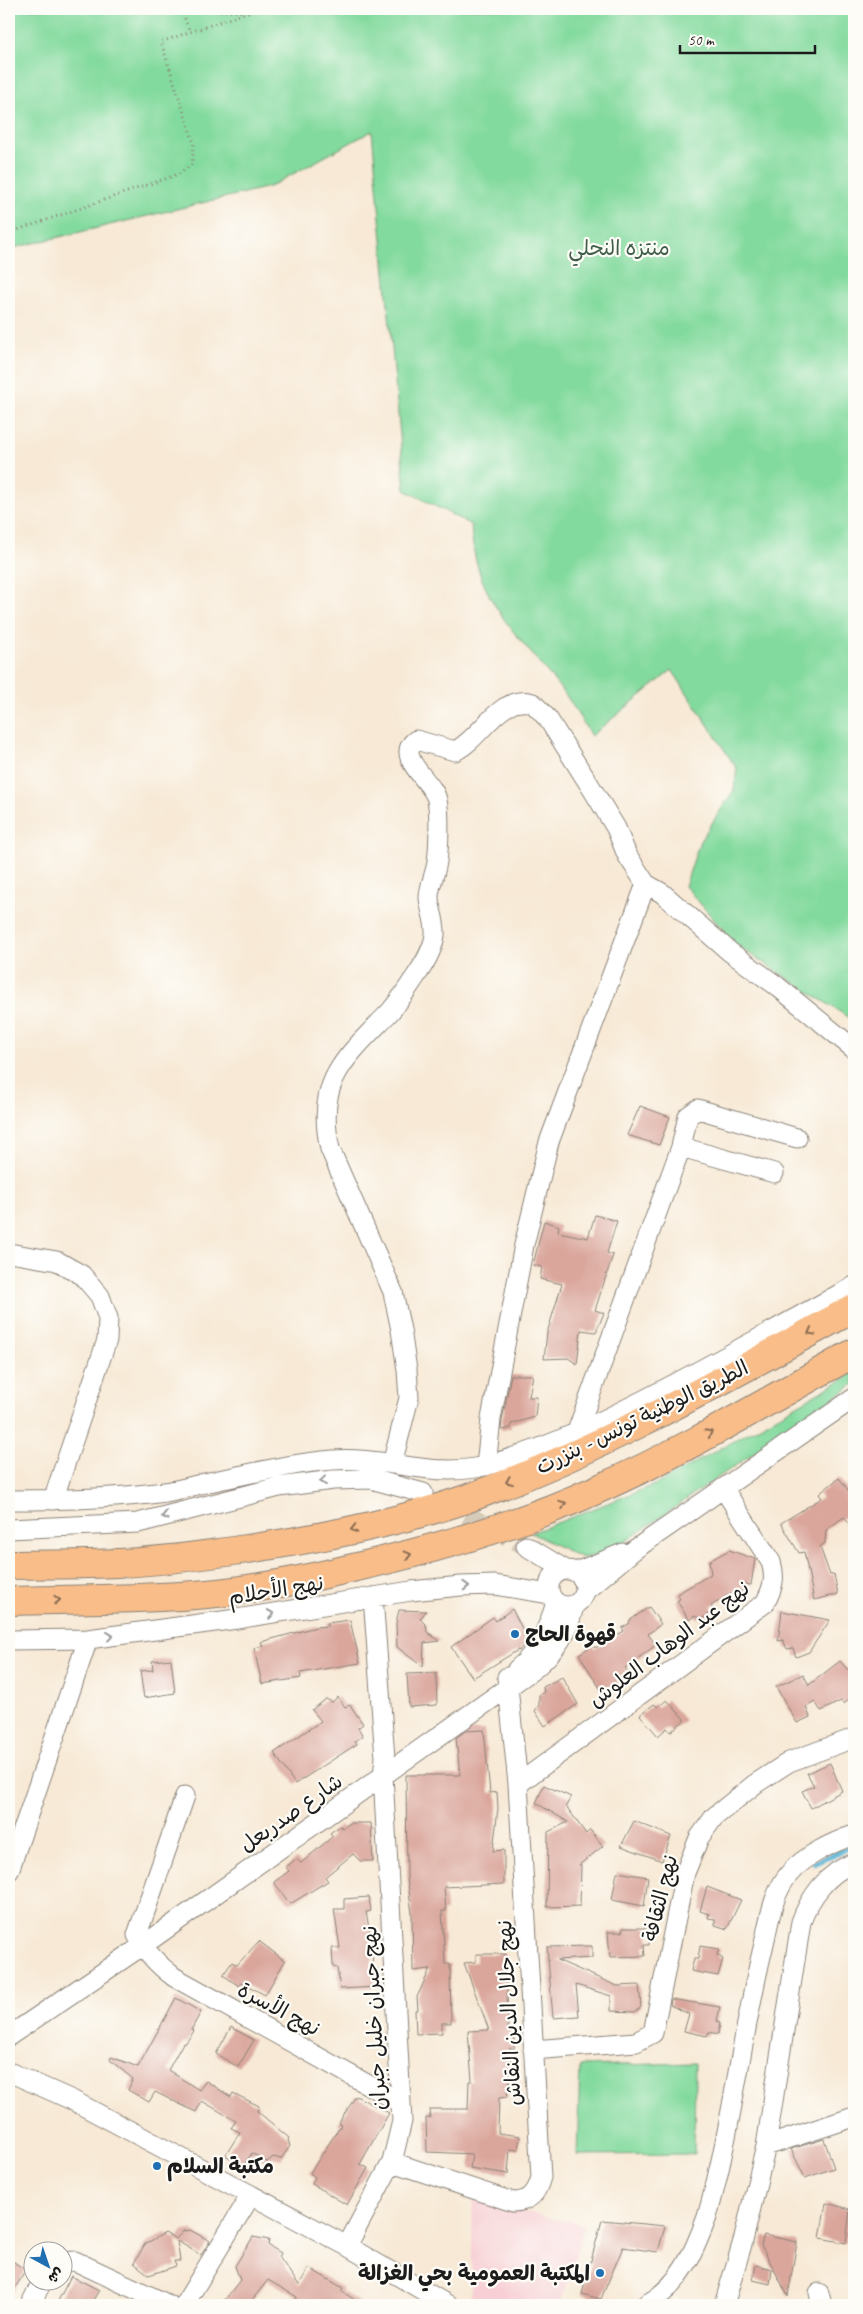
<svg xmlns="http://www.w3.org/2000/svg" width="863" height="2314" viewBox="0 0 863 2314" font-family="Caveat,'Playpen Sans Arabic',sans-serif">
<rect width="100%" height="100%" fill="#fdfcf7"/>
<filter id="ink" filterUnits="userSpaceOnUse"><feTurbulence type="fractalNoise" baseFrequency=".02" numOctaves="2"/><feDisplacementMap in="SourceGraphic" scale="10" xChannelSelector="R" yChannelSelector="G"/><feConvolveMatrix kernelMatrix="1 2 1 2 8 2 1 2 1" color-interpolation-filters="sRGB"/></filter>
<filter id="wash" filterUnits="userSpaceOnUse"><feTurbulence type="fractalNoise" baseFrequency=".0096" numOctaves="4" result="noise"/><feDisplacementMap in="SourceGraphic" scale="20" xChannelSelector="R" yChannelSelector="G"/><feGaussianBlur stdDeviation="1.12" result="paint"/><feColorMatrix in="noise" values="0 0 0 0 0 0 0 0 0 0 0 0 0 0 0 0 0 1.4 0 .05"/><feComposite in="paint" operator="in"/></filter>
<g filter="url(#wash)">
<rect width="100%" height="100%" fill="#f7e9d5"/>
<!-- built -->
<path fill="#f7cfd4" d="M473,2200L585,2225L560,2305H479L471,2299Z"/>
<!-- green -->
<path fill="#83da9e" stroke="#507b5d" d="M9,9H854V1021L736,945L685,886L700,841L734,790L737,769L672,670L591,736C581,720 572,702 560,688C517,633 474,600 471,525L405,490L372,131L269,187L9,249Z
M854,1373V1384L607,1554L582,1558L531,1533L659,1483Z
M695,2063L694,2154L577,2155L580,2066Z"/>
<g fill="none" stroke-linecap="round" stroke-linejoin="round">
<!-- stream -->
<path stroke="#55b3d4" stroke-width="5.5" d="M815,1863L854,1845"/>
</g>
<g id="blocks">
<!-- building -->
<path fill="#daa69b" d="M640,1106L670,1117L659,1145L627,1135Z
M595,1215L617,1221L607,1253L613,1255L595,1310L604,1313L596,1332L581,1330L577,1364L568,1358L544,1359L547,1333L562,1284L540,1279L542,1267L533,1265L544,1221L559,1226L558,1232L588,1238Z
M511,1375H533L529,1397H537L535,1417L511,1424V1428L503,1430H501L502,1421Z
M839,1478L854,1498V1530L844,1517L826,1530L825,1543L820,1547L830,1575L834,1574L838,1594L814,1600L804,1552L799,1553L781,1523L822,1498L819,1494Z
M729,1550L755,1559L751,1585L743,1584V1591L736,1590L711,1606L714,1610L702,1619L694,1616L689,1620L677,1601L680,1599L677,1594L711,1574L709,1561Z
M649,1607L661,1624L648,1634L656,1645L625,1668L630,1675L603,1693L579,1654L593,1645L595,1648L624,1631L622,1628L630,1623L629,1621Z
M512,1609L528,1640L519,1651L518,1650L473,1678L451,1647L493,1617L496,1621Z
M399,1610L426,1611L420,1619L426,1625L427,1632L440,1641L424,1643L423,1667L397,1647L396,1623Z
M782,1611L830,1620L809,1652L796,1657L793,1648L787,1649L783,1640L778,1641Z
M350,1620L360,1663L300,1673L301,1678L262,1684L254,1648L263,1646L261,1642L316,1627L328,1626L327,1623Z
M171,1659L175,1693L144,1698L140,1671L153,1670L152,1661Z
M840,1661L847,1669L854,1670V1695L844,1704L841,1701L821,1711L815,1702L806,1707L810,1717L797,1723L776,1687L803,1674L809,1685Z
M436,1673L437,1705L409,1707L407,1674Z
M562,1677L578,1704L545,1726L535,1711L539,1705V1695L544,1692L543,1687Z
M338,1697L345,1707L350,1705L363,1724L358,1728L363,1736L355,1741L357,1744L295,1784L274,1753L321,1721L312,1710L326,1699L332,1702Z
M667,1700L685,1720L670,1732L667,1728L658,1736L640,1715L654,1704L658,1707Z
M484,1730L490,1793L497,1792L498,1808L493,1851L504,1850V1884L444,1887L446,1911H442L445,1964H450L451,2023H442V2033L416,2034L415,2010H418L417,1997L430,1969L413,1971L412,1913L407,1877L406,1775H460L456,1738L465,1731Z
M830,1763L842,1791L811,1808L802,1791L814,1786L807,1773Z
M544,1785L571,1797L566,1806L586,1834L590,1830L603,1846L579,1865H581L580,1906L547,1907L548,1832L568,1822L536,1803Z
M634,1821L671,1836L662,1861L621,1846Z
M350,1823H371L373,1861H360L353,1854L325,1877L328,1881L290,1904L274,1882L289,1871L286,1867L296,1859L301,1863L333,1836L330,1833L340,1826L343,1828Z
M617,1872L648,1877L644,1906L612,1900Z
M707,1887L741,1900L727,1929L715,1925V1919L708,1918L709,1914L700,1911Z
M369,1897L371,1911L366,1912L373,1949L372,1968H377L376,1987L340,1989L337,1968L333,1967L332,1948H340L334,1909H344V1899Z
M623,1928H649V1945H644L645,1956L610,1957L608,1932H622Z
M259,1941L285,1961L265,1995L241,1982L239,1986L223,1975L232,1962L237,1965Z
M592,1946V1958L557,1960L617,1986L639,1985L641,2007L635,2012L611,2011V1996L576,1985L579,2016L553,2018L547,1947Z
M700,1946L719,1949L717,1955L723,1959L718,1976L691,1971L694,1959H698Z
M476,1954H506L508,2030H514V2049L510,2048L511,2074L507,2097L499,2098L498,2133L520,2136L518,2150L510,2149L508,2174L470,2168L472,2154L427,2152L426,2118H430L429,2109H468L469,2081H472L468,2031L489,2030L464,1963L476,1962Z
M176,1998L201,2012L191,2030L194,2031L185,2044L183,2043L168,2070L199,2090L206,2081L231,2097L233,2093L259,2106L257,2111L289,2138L288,2140L290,2146L281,2159L273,2157L267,2162L252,2153L243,2166L225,2156L240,2132L231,2128L236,2121L202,2101L196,2112L155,2092L149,2102L128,2090L133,2079L110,2060L111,2057L138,2067Z
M671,1999L720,2007L717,2021L720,2023L718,2034L709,2032L707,2036L684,2031L689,2014L670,2005Z
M231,2027L254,2040L238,2067L216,2054Z
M356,2096L389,2113L360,2164L368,2168L347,2205L312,2184L315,2177L310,2173L341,2125L338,2124Z
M824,2139L834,2168L805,2178L791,2149Z
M826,2203L850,2209L846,2243L820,2238Z
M602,2220L665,2226L658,2252L623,2247L601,2299L582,2294Z
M190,2230L210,2241L201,2255L177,2241L180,2261H174L176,2266L149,2275L134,2263L145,2244L165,2233L176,2239L183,2231Z
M764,2235L797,2242L788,2296L761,2245Z
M253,2237L269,2240L268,2245L281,2253L279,2257L299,2285L309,2268L343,2288L341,2291L363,2305H292L297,2297L268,2280L248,2305H221L240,2280L235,2266Z
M9,2259L26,2270L9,2298Z
M756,2265L772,2269L770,2284L753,2280Z
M71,2276L99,2290L92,2302L86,2305H65L58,2301Z"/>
</g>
</g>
<g filter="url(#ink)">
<use href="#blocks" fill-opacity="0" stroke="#8a8278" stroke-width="1"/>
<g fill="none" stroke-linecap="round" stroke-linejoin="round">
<!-- minor-tunnel -->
<path stroke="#d6cab9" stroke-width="19" stroke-dasharray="19 9" stroke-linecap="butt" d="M441,1502L526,1546"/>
<defs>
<path id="minor" d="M681,1147L774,1173
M9,1253L57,1261L82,1275L100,1296L108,1318L107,1340L53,1500
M576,1434L681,1147L688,1116L698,1109L797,1138
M392,1464L409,1398L407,1370L401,1330L393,1292L330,1149C315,1082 344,1059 387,1015C398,1004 407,989 416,976C424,964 433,950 435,935C436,922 430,910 429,898C429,885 436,873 437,861C439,847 440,814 437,800C434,782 393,757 416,740L455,751C481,739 500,693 533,703L548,719L594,792L616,828L627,855L646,884L662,893L730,952L777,986L854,1049
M486,1466L491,1419L524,1245L549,1142L646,884
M9,1500C61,1500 113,1499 165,1492C180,1490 195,1485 209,1482C249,1474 292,1463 333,1460C386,1456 435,1480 488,1465C550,1448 605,1420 661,1391C726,1357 790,1321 854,1286
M9,1529L138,1523L279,1487L333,1480L371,1479L423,1493
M526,1546L564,1569
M549 1588a18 18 0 1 1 36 0a18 18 0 1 1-36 0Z
M576,1572L623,1553
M585,1591L634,1550L854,1398
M9,1640L88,1639L237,1619L411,1591L461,1586L495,1585L549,1594
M517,1669C538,1653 548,1628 556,1603
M518,1784L765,1603C773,1588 776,1578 771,1562L723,1488
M185,1796L137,1935C146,1953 158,1965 174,1977L401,2103
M9,1871L88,1639
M9,2036L142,1946L534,1669C555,1651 569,1633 574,1605
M533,2050L636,2042L653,2033L685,1873L699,1838L714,1817L755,1784L789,1762L854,1738
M9,2072L72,2100L347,2246L448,2305
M766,2146L854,2117
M392,2162L513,2202C530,2202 537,2193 541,2177L518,1784L507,1677
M347,2246L392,2162L402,2121L383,1775L385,1758L373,1597
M62,2262L75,2261L169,2305
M819,2293L822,2305
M30,2305L42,2282
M184,2305L251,2195
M645,2305C680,2287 694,2252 707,2217C732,2129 741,2037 763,1948C769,1923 772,1894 789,1874C804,1856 833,1842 854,1835
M724,2305L743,2241L766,2146L801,1922C810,1897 828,1872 854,1863"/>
<path id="highway" d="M9,1565C45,1564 81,1565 117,1563C156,1562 195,1556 233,1551C312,1540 391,1525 466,1499C602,1450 728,1377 854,1308
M9,1601C74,1599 141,1600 207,1594C254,1590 302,1580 348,1569C433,1550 517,1526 596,1490C685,1451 769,1400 854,1353"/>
</defs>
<!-- minor casing -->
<use href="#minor" stroke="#8a8278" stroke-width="21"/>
<!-- highway casing -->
<use href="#highway" stroke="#8a8278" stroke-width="30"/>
<!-- path -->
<path stroke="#8a8278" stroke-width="3" stroke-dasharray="1 4" stroke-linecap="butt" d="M180,9L245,12
M181,9L190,32
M9,233L179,174L192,164L194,143L161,42L257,9"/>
<!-- minor -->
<use href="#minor" stroke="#fff" stroke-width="19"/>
<!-- highway -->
<use href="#highway" stroke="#f8bd89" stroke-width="28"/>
</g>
<!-- one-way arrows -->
<defs><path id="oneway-chevron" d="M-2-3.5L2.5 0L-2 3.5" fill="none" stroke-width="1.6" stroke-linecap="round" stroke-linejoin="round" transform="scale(1.25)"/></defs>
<g stroke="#8a6c52">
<use href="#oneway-chevron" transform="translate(811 1332) rotate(151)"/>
<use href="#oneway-chevron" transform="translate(709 1433) rotate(-28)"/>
<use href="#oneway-chevron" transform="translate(509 1481) rotate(158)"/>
<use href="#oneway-chevron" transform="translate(563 1504) rotate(-22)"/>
<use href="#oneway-chevron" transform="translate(354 1529) rotate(167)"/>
<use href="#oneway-chevron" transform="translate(408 1555) rotate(-15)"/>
<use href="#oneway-chevron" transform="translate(57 1600) rotate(-2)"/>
</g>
<g stroke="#999">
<use href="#oneway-chevron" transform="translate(323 1481) rotate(173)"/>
<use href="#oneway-chevron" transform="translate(165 1516) rotate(167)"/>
<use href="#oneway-chevron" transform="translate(466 1586) rotate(-2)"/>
<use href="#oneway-chevron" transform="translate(271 1614) rotate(-9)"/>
<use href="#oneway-chevron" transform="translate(110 1636) rotate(-7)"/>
</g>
</g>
<!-- markers -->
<g fill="#1f6fb2" stroke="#fdfcf7" stroke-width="2">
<circle cx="515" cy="1634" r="5"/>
<circle cx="157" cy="2166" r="5"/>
<circle cx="600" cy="2273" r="5"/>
</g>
<g text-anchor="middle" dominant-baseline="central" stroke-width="4.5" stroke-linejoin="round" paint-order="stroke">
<!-- park labels -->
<g font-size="21" fill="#405e4a" stroke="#fdfcf7">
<text x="619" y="248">منتزه النحلي</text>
</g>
<!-- street labels -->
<g font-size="21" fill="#1c1c1c" stroke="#fdfcf7">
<text transform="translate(642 1417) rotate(-26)">الطريق الوطنية تونس - بنزرت</text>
<text transform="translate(276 1590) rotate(-9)">نهج الأحلام</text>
<text transform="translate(669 1644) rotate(-37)">نهج عبد الوهاب العلوش</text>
<text transform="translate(291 1813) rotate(-35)">شارع صدربعل</text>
<text transform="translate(660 1898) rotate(-76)">نهج الثقافة</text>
<text transform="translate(279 2009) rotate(28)">نهج الأسرة</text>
<text transform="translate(509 2013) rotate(-93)">نهج جلال الدين النقاش</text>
<text transform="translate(374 2018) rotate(-93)">نهج جبران خليل جبران</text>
</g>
<!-- poi labels -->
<g font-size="21" font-weight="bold" fill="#1c1c1c" stroke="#fdfcf7" text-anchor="start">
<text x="525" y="1634">قهوة الحاج</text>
<text x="167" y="2166">مكتبة السلام</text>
<text x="590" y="2273" text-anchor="end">المكتبة العمومية بحي الغزالة</text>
</g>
</g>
<!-- margin -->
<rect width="863" height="2314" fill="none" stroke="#fdfcf7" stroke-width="30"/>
<!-- north arrow -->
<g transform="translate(48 2266) rotate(140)"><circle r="24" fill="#fdfcf7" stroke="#a3a29f"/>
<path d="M0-4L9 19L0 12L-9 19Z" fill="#1f6fb2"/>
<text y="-8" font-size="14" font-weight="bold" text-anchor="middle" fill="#1c1c1c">ش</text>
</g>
<!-- scale -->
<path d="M680 45v8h135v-8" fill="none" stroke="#1c1c1c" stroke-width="2.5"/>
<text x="688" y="45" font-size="15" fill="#1c1c1c" stroke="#fdfcf7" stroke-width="4" paint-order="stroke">50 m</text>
</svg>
